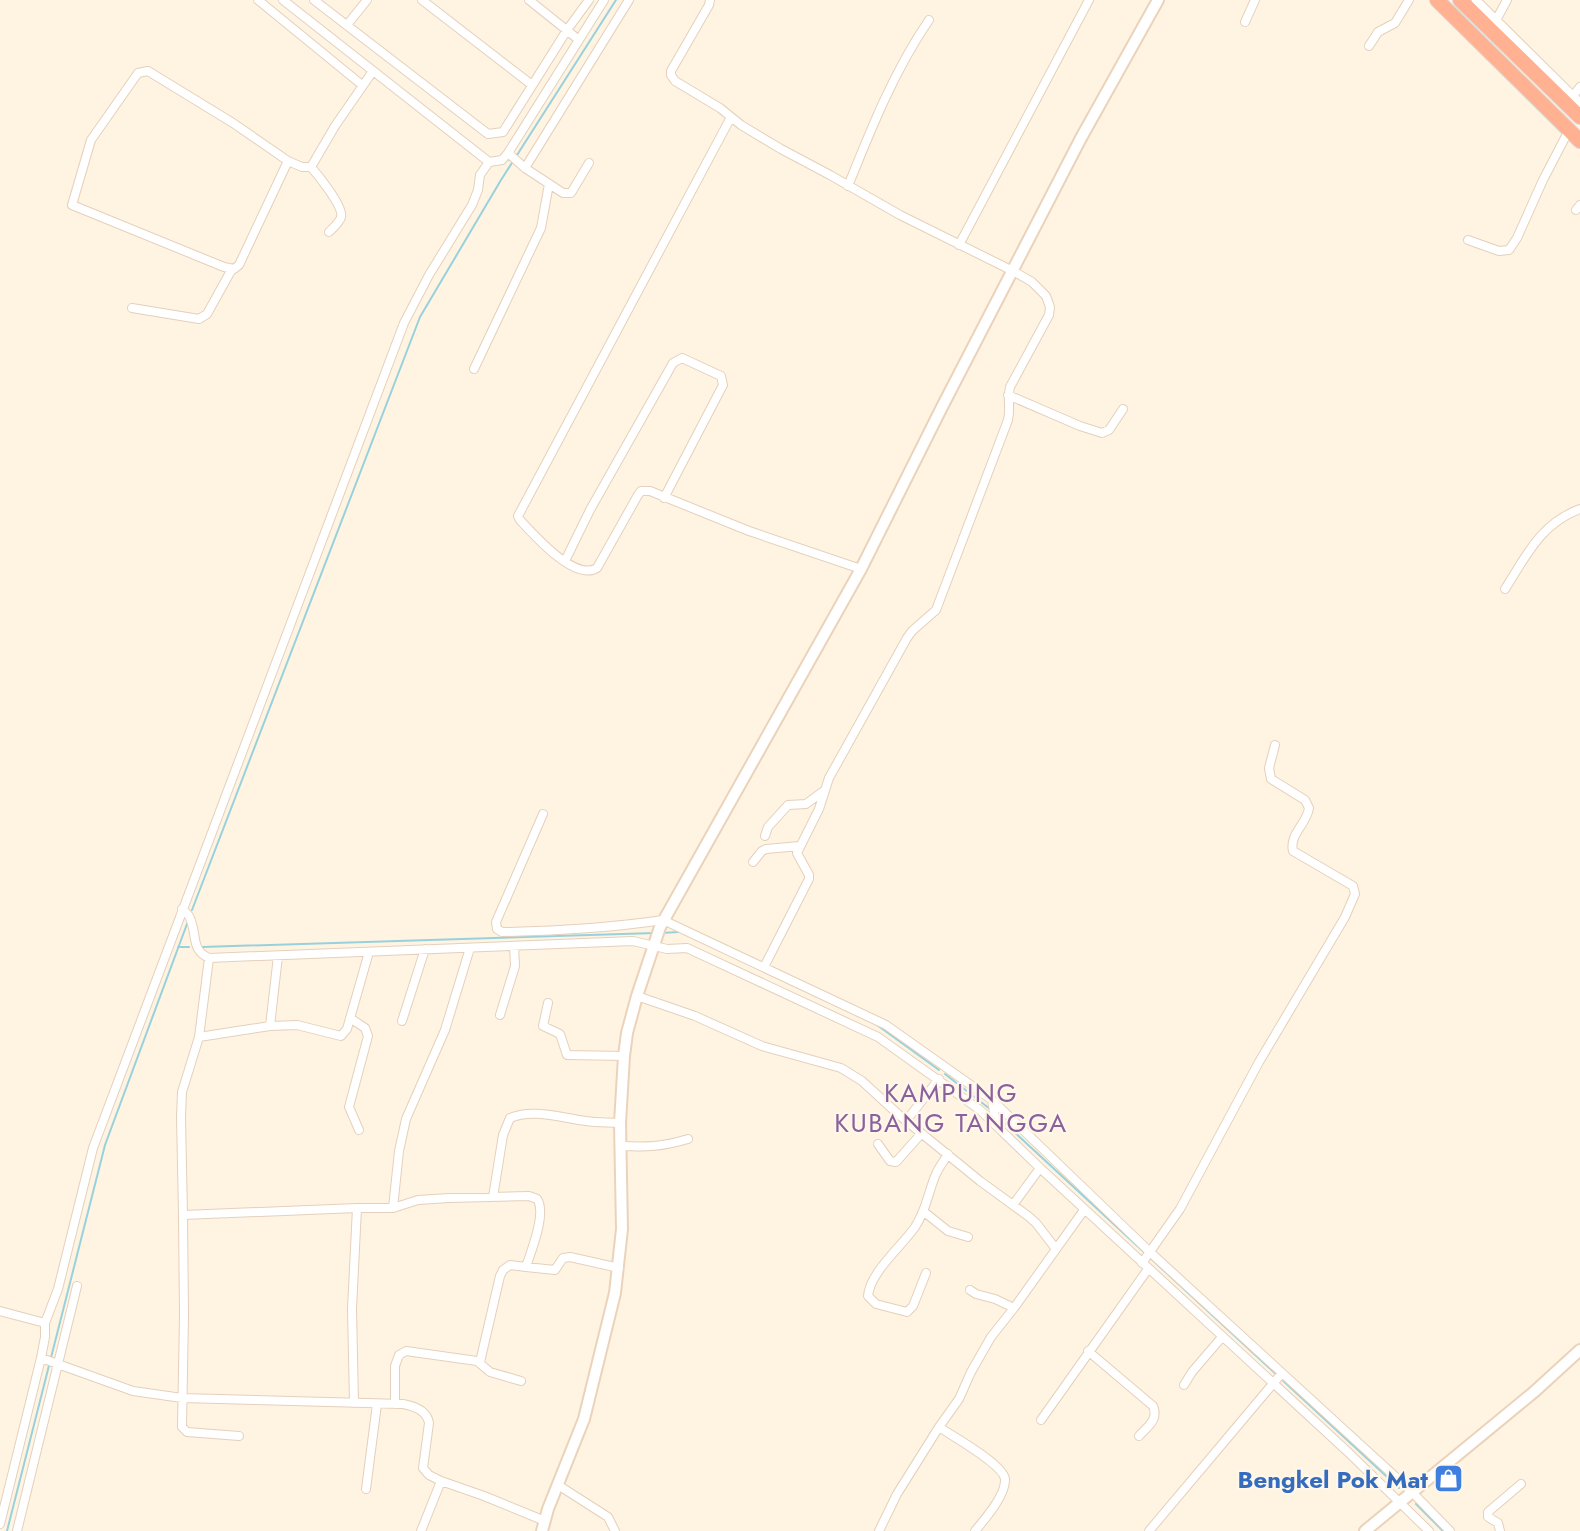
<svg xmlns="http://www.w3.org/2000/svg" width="1580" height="1531" viewBox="0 0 1580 1531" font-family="Jost,sans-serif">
<rect width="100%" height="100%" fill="#fff4e1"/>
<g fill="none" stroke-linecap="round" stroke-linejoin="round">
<!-- stream -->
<path stroke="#98d1dd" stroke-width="2" d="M192,910L420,317L501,180L616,0
M661,933L679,932
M178,947H189
M202,947L655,933
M877,1025L939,1070
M945,1074L990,1109
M998,1117L1399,1488
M1416,1504L1443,1531
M7,1531L105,1145L187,924"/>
<defs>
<path id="street" d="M258,0L362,85
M283,0L489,162
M314,0L488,134L503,132L567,30L589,0
M422,0L532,85
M529,0L579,40
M710,0L709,5L671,71V75L675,81L720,108L741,125L781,149L830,175L900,215L1013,271L1032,282L1046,296L1050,307L1049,315L1010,387C1007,398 1011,408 1008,420L936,610L912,631L907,638L829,778L819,809L797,853L809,875V879L764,967
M1476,0L1580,103
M1245,22L1255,0
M1495,22L1507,0
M347,25L367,0
M1369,46L1378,32L1395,23L1409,0
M1570,100L1580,87
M731,117L518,516L520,520C534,535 575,582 597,568L638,495L641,491H650L749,531L861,569
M508,153L525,168L629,0
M288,161L239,265L234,269L224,267L72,205L91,140L138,73L148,71L233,123L288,161L302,167H311
M311,167L335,126L373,71
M311,167C318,175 344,207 341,217C340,222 333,228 329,232
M525,168L563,193H571L589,163
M848,186C871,129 894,71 929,20
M1576,210L1580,205
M1468,240L1499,251L1509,250L1517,238L1543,180L1569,130
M959,245L1089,0
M132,308L199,319L207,314L232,269
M474,369L541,228L549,184
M1008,395L1080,426L1102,433L1109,430L1123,409
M565,561L590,510L673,363L682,358L721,376L723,385L664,498
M1505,589C1527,555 1540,524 1580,509
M543,814L496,922L497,929L502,932C557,931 609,928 663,920L886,1025L992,1100L1151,1253L1411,1491L1450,1531
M765,836L768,827L788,805L806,804L825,790
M753,862L762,851L766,849L800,846
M182,909C186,912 190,916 191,921C197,936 191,950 209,958L633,941L667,949L687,948L878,1037L980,1110L1040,1168L1349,1453L1429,1531
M209,958L199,1037L182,1092L181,1117L183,1215L357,1208
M637,996L695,1016L762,1046L841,1068L862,1081L899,1115L980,1181L1028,1216L1036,1223L1056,1249
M548,1003L543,1026L560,1034L567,1055L624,1056
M500,1015L515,966L514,946
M350,1018L365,1028L368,1036L349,1107L359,1130
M402,1021L425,949
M270,1026L278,956
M199,1037L270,1026L297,1025L341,1036L347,1029L369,952
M992,1100L996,1124
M906,1121L939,1079
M878,1144L890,1161L896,1162L921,1134
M620,1146C648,1147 661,1147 688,1139
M493,1197L503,1135L510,1118C532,1108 562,1118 586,1121C598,1123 609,1122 620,1123
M1013,1205L1040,1168
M393,1208L399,1151L406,1119L445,1030L470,948
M923,1211L948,1231L968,1237
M183,1215L184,1315L182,1427L187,1432L239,1436
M1142,1263L1180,1209L1259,1062L1345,917L1355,894L1353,886L1293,851C1289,834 1307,824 1309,808L1305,800L1271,779L1269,768L1275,745
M926,1273L913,1306L907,1312L876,1304L868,1296C870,1272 902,1246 915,1227C927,1209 928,1192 936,1174C939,1167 944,1161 948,1154
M970,1290L976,1294L995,1299L1014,1308
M0,1311L45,1323
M1088,1351L1153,1406C1159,1420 1147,1427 1139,1436
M41,1358L133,1391L182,1398L403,1404C414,1406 427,1410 429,1423L423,1468L429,1475L441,1481
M480,1362L500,1276L503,1270L510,1265L526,1267
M1184,1385L1192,1372L1222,1337
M354,1403L352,1309L357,1208H393L418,1200L449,1198L529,1196L537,1199C547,1213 531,1251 526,1267L555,1270L563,1258L570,1257L619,1268
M395,1404V1366L399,1355L406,1351L477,1361L490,1372L521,1381
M1041,1420L1148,1269
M558,1485L608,1517L615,1531
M366,1489L377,1404
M0,1524L41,1358L45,1337V1323L58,1289L93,1148L404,323L429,275L472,205L478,190L480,175L489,162L502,160L508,153L604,0
M17,1531L77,1286
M421,1531L441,1481L484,1496L545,1521
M879,1531L897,1494L939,1427
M975,1531C985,1519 1006,1495 1005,1479C1003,1464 952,1436 939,1427L959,1399L971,1372L991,1337L1014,1308L1084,1210
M1149,1531L1282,1373
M1500,1531L1498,1523L1488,1517V1512L1521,1484"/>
<path id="secondary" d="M542,1531L548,1509L584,1419L615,1293L622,1229L620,1123L624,1056L627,1033L637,996L660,927L861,569L942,407L1081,138L1158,0
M1365,1531L1534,1392L1580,1350"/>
<path id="highway" d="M1437,0L1580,141
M1460,0L1580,117"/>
</defs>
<!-- street casing -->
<use href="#street" stroke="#e4d0bc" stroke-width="10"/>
<!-- secondary casing -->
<use href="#secondary" stroke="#ebd3bb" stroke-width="14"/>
<!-- highway casing -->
<use href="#highway" stroke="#dfd7d2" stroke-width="16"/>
<!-- street -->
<use href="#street" stroke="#fff" stroke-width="8"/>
<!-- secondary -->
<use href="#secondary" stroke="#fff" stroke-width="10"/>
<!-- highway -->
<use href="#highway" stroke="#ffb191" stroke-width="14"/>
</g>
<!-- icons -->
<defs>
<symbol id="shop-square" viewBox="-11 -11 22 22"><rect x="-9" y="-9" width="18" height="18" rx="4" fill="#3f7fe0" stroke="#fff7e9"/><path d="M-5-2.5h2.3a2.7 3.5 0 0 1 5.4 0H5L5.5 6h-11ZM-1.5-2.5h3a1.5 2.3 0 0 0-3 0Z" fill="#fff"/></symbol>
</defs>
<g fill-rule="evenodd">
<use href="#shop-square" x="1432" y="1462" width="33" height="33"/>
</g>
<g text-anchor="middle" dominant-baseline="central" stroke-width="4.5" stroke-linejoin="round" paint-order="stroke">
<!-- shop labels -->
<g font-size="24" font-weight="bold" fill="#366cbe" stroke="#fff7e9" text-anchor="end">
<text x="1428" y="1479">Bengkel Pok Mat</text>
</g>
<!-- neighbourhood labels -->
<g font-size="26" letter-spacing="1.5" fill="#8a609d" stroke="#fff7e9">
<text x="951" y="1093">KAMPUNG<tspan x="951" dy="30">KUBANG TANGGA</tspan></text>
</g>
</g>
</svg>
